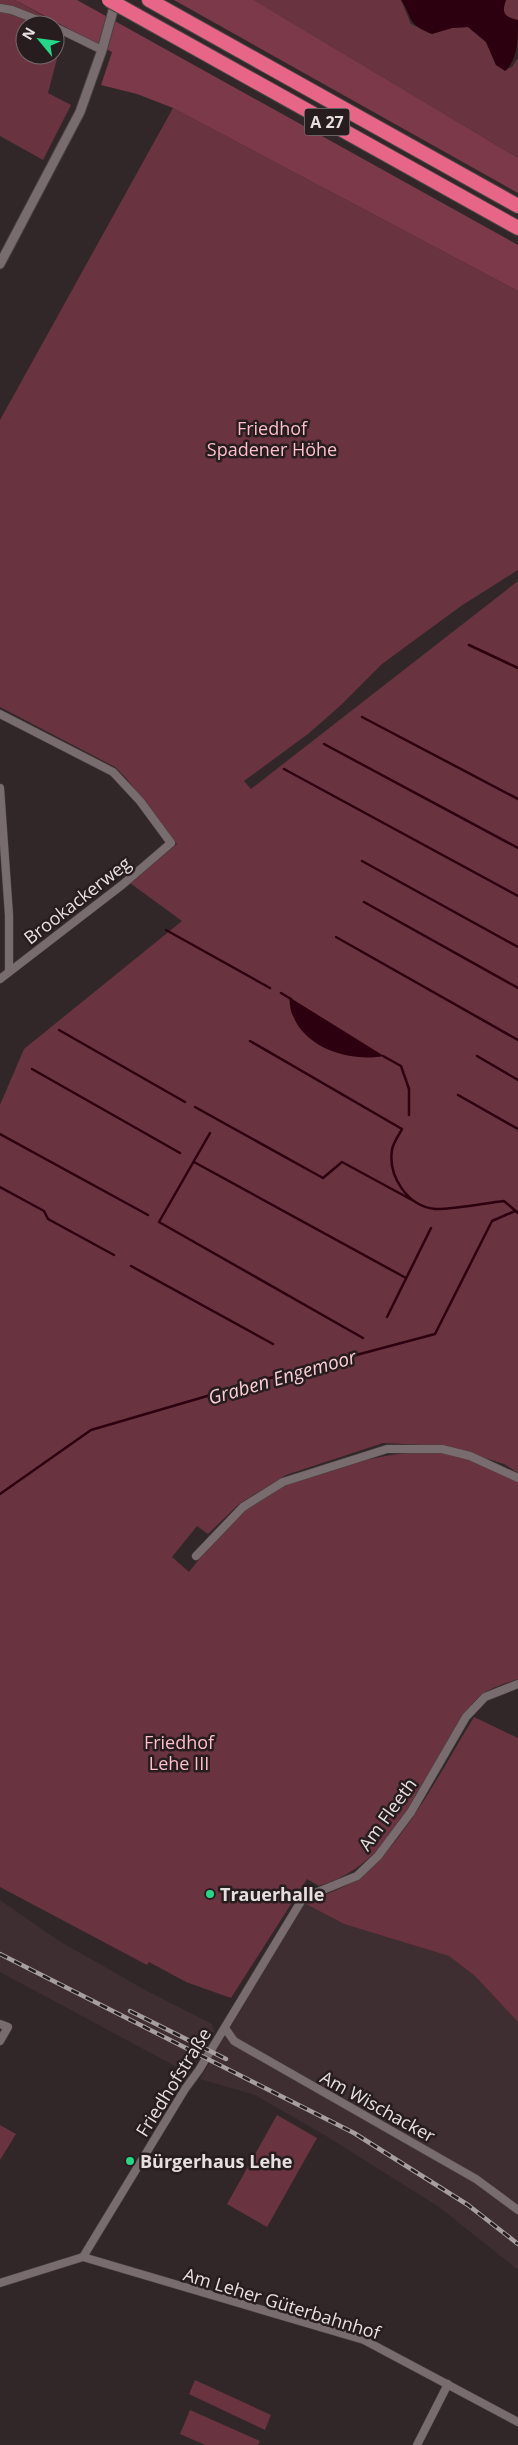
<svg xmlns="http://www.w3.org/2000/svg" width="518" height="2445" viewBox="0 0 518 2445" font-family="'Open Sans',sans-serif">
<rect width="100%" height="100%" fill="#312729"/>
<!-- built -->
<path fill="#3f2e31" d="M0,1900L59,1941L149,1992L212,2024L214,2032L188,2073L0,1972Z
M304,1903L344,1924L449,1956L475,1976L518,2022V2270L439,2207L326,2136L255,2095L200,2079Z"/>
<!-- green -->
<path fill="#6a3340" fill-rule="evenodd" d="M0,0H15L65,28L48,93L71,105L43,160L0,136ZM25,25H55V55H25Z
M254,0H401L411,24L431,34L452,28L468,27L486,42L496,65L505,70L512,67L518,58V158Z
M506,0H518V20L508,19C502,12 503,8 506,0Z
M173,108L518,291V570L461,606L382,664L341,705L308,734L244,781L251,789L518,581V1473L504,1464L445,1446L383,1443L286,1475L239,1504L208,1534L197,1526L172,1557L189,1572C206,1551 223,1525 244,1508C284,1477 390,1447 440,1453C467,1456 494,1469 518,1482V1679C507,1683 489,1688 480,1696C464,1711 454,1730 443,1749C412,1805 385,1866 319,1886L307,1879L231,1998L186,1982L149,1962L147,1965L0,1887V1105L24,1049L182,921L130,883L177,844L126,778L115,767L0,707V420Z
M474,1717L518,1738V2022L475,1976L449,1956L344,1924L304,1903C322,1895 343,1889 359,1878C403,1846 445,1764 474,1717Z
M277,2115L317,2138L267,2227L227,2204Z
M0,2125L16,2134L0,2160Z
M195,2380L271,2415L265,2430L189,2394Z
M190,2410L260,2441L258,2445H205L180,2434Z"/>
<!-- forest -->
<path fill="#7c3949" d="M15,0H77L518,245V291L173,108L137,94L101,85L112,52Z
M174,0H254L518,158V193Z"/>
<!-- water -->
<path fill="#2d000f" d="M401,0H506C501,14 505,17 518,20C518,39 518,60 505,71L496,65L486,42L468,27L452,28L432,34C406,23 414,20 401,0Z
M289,997L384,1056C352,1062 307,1050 293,1016C290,1011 290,1003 289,997Z"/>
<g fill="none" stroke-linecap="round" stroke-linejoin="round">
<!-- stream -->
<path stroke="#2d000f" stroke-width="2.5" d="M469,645L518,668
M362,717L518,799
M324,744L518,848
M284,769L518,896
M362,861L518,947
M364,902L518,988
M166,930L270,988
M336,937L518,1040
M281,993L291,999
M59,1030L185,1102
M250,1041L402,1129C399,1135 393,1143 392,1150C388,1176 407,1206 435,1209C450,1210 486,1203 504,1201L518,1213
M383,1056L401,1066L409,1089V1115
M477,1056L518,1080
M32,1069L180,1153
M458,1095L518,1129
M195,1107L323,1178L342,1162L412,1200
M210,1133L159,1222L363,1338
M0,1134L148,1215
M194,1162L406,1278
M0,1187L44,1211L48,1219L114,1255
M131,1266L273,1344
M387,1317L431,1228
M0,1494L91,1430L255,1382L435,1334L492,1221L515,1211"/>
<defs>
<path id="minor" d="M0,8L12,10L50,25
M55,27L102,50
M0,714L113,772L140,801L171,843L122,885L0,979
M0,788L9,915V970
M196,1556L243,1507L283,1482L387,1449H442L470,1456L518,1478
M0,2024L8,2027L0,2041
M225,2028L234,2041L476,2179L518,2210
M83,2257L364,2340L518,2422
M0,2283L83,2257L185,2089L199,2070L303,1898L357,1876L378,1856L411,1812L466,1717L485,1697L518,1684
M417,2445L448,2384"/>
<path id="tertiary" d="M0,264L80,112L102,50L116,0"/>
<path id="motorway" d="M149,0L518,206
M136,15L518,228"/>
</defs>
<!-- minor casing -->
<use href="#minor" stroke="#4a4243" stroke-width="9"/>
<!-- tertiary casing -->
<use href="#tertiary" stroke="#4a4243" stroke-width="11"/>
<!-- motorway casing -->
<use href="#motorway" stroke="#4a4243" stroke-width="16"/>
<!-- minor -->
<use href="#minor" stroke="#796c6e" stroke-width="8"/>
<!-- tertiary -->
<use href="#tertiary" stroke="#796c6e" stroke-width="9"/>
<!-- motorway -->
<use href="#motorway" stroke="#e76687" stroke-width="14"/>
<defs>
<path id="rail" d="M0,1954L354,2133L468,2205L518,2244
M130,2011L226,2059"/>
</defs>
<!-- rail casing -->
<use href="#rail" stroke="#a69e9f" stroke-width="4.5"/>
<!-- rail -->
<use href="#rail" stroke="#271d1f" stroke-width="2.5" stroke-dasharray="8" stroke-linecap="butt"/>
<defs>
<path id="motorway-bridge" d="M109,0L136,15"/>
</defs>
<!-- motorway-bridge casing -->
<use href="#motorway-bridge" stroke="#4a4243" stroke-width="16" stroke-linecap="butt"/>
<!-- motorway-bridge -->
<use href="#motorway-bridge" stroke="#e76687" stroke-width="14"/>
</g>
<!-- markers -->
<g fill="#23d886" stroke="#271d1f" stroke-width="2">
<circle cx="210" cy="1894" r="5"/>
<circle cx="130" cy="2161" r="5"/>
</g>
<g text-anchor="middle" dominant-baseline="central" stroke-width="5" stroke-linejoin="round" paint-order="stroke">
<!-- shield labels -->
<rect fill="#271d1f" stroke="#ada5a6" stroke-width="1" x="304.5" y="108.5" width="45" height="27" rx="4"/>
<g font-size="16" font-weight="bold" fill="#e6dfe0">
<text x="327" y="122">A 27</text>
</g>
<!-- park labels -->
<g font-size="18" fill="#febeca" stroke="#271d1f">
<text x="272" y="428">Friedhof<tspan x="272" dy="21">Spadener Höhe</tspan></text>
<text x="179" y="1742">Friedhof<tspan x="179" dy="21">Lehe III</tspan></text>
</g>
<!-- street labels -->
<g font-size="18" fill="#e6dfe0" stroke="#271d1f">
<text transform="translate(77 900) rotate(-38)">Brookackerweg</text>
<text transform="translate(387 1814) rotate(-54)">Am Fleeth</text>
<text transform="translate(173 2082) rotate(-58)">Friedhofstraße</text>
<text transform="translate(378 2106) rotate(29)">Am Wischacker</text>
<text transform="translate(282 2303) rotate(17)">Am Leher Güterbahnhof</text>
</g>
<!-- poi labels -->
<g font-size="18" font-weight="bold" fill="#e6dfe0" stroke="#271d1f" text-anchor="start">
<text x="220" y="1894">Trauerhalle</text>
<text x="140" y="2161">Bürgerhaus Lehe</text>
</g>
<!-- water labels -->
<g font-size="19" font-style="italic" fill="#f8cdd4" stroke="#271d1f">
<text transform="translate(282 1377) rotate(-16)">Graben Engemoor</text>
</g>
</g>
<!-- north arrow -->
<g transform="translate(40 40) rotate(299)"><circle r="24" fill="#271d1f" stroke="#736b6c"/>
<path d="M0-4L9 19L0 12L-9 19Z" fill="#23d886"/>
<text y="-8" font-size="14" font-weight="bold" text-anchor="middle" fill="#e6dfe0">N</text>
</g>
</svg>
